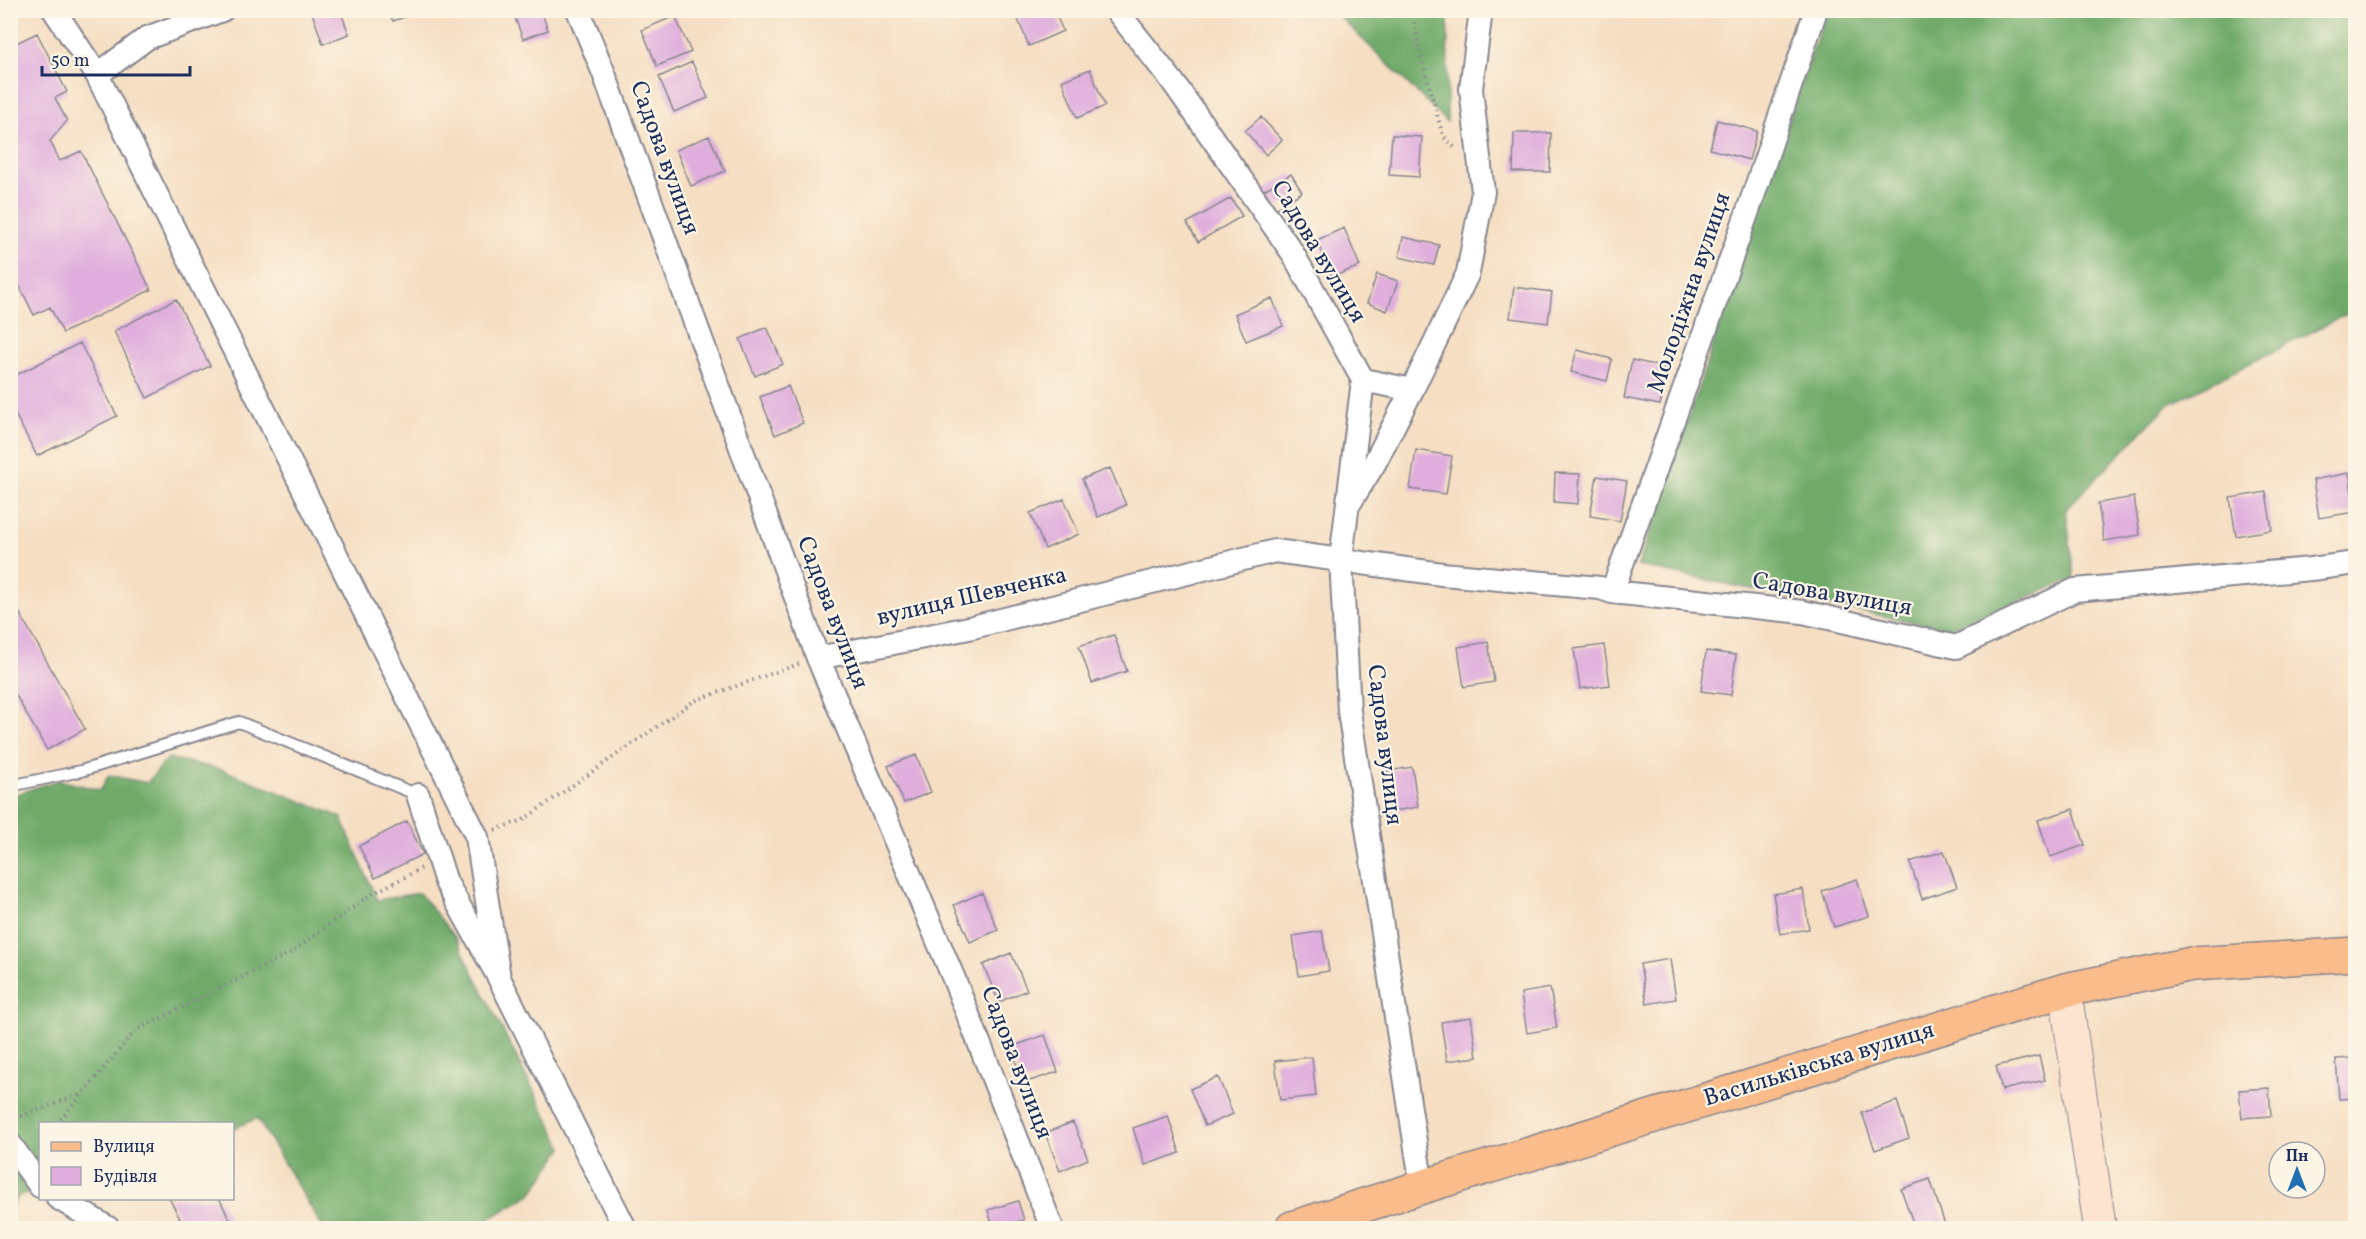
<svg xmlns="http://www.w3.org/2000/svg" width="2366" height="1239" viewBox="0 0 2366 1239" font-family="Vollkorn,serif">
<rect width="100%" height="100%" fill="#fcf5e5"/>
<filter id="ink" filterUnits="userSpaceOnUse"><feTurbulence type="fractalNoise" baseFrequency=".0167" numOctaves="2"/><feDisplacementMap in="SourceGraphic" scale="12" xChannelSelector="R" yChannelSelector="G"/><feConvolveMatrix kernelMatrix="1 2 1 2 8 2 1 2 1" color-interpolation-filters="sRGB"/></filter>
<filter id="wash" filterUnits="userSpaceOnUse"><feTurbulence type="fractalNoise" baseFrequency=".008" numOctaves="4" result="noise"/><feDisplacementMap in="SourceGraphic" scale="24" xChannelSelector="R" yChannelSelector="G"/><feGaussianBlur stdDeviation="1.35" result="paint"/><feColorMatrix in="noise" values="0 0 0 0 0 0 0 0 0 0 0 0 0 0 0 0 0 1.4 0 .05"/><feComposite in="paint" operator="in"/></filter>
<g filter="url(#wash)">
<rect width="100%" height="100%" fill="#f5dec2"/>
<!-- forest -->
<path fill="#70aa69" stroke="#466c64" stroke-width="1.5" d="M1334,11H1448L1447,122Z
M1826,11H2355V305L2349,313L2168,405L2066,509L2074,579L1947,629L1638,566Z
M168,758L223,770L341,817L377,900L419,893L455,937L563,1148L531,1194L474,1228H323L257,1118L233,1129L232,1124H40V1193L19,1195L11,1208V796L58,780L100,790L109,775L147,783Z"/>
<g id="blocks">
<!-- building -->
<path fill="#dfaedd" d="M311,10H340L349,34L323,44Z
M388,10H421V11L393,21Z
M512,10H541L548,30L523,39Z
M1014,10H1054L1063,31L1029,46Z
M675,16L691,52L657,66L642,30Z
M37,33L67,92L55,98L67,121L50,141L60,161L81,151L151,290L63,333L50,307L34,315L10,267V46Z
M692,62L708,98L674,112L659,77Z
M1090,69L1105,106L1077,118L1062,81Z
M1261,117L1282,140L1266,155L1245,131Z
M1717,120L1757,131L1749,160L1710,149Z
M1514,133H1551L1550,172H1513Z
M1392,135L1422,137L1419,177L1389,175Z
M709,136L725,171L691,186L676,150Z
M1291,174L1302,192L1276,209L1264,190Z
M1231,198L1242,216L1198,242L1187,223Z
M1344,228L1360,266L1332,277L1317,240Z
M1403,237L1439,245L1434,265L1399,257Z
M1377,274L1398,281L1387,311L1367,303Z
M1514,287L1552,292L1548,323L1510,318Z
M1272,298L1283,326L1246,341L1235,314Z
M176,299L210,366L147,398L114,331Z
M767,327L783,364L755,376L740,339Z
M80,343L117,416L37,456L10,404V378Z
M1577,350L1612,359L1607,381L1571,372Z
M1632,360L1668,368L1660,405L1624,398Z
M788,386L803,423L775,435L760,397Z
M1416,450L1452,456L1446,494L1410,489Z
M1110,468L1126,505L1098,517L1082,479Z
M1555,473L1580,474L1578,504L1554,502Z
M2349,473L2355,512L2319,518L2313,480Z
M1597,476L1627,481L1620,521L1590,516Z
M2266,492L2272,530L2236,536L2230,498Z
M2134,497L2140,535L2104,541L2098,503Z
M1064,499L1079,534L1045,549L1030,513Z
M14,603L85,729L47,750L10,685V605Z
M1114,635L1127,671L1092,683L1079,646Z
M1488,642L1494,682L1464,687L1458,647Z
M1604,645L1610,685L1580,689L1574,649Z
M1706,651L1736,655L1731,695L1701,691Z
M916,755L931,792L904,803L888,766Z
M1412,767L1418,807L1388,812L1382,772Z
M2073,809L2085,845L2050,857L2038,820Z
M407,821L423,854L375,878L359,846Z
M1944,851L1957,887L1922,899L1910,862Z
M1857,879L1869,916L1834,927L1822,891Z
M1803,889L1809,929L1780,934L1773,894Z
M982,893L998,930L970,942L954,905Z
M1322,931L1329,971L1299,976L1293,936Z
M1011,953L1027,990L999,1002L983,965Z
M1670,959L1676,999L1647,1004L1640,964Z
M1550,988L1557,1028L1527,1033L1521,993Z
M1471,1017L1477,1057L1447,1061L1441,1022Z
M1045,1035L1058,1072L1023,1083L1011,1047Z
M2039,1056L2045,1080L2002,1090L1996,1066Z
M1312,1057L1316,1096L1280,1100L1275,1061Z
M2356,1058V1098L2339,1099L2336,1059Z
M1218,1077L1233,1114L1205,1126L1190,1089Z
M2269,1088L2271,1116L2242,1118L2239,1090Z
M1897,1101L1909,1138L1875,1150L1862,1113Z
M1168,1116L1180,1153L1145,1165L1133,1128Z
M1073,1122L1088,1159L1060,1171L1045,1133Z
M1930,1179L1946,1228H1915L1901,1189Z
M169,1198H219L233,1226L227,1228H185Z
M1018,1201L1024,1220L993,1228L988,1210Z"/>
</g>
</g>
<g filter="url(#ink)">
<use href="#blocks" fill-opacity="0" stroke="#888690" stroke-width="1.5"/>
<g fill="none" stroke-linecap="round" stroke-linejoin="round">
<defs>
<path id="lane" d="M10,786L81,771L239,722L418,795"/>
<path id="street" d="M54,10L97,75L477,837L499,978
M578,10L603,71L818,658L954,979L1052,1228
M1116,10L1173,82L1292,252L1363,380L1341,559L1349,711L1422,1187
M97,75L147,38L222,10
M1363,380L1412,390
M1351,501L1374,464L1412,390L1468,273L1483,192L1471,89L1481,10
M1612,592L1750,205L1816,10
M818,658L969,628L1275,551L1442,574L1600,588L1612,592L1803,612L1956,647L2075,590L2311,569L2356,563
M418,795L446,882L499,978L625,1228
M10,1144L40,1186
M58,1198L108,1228"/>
<path id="secondary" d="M2065,990L2100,1228"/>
<path id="primary" d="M1292,1228L1422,1187L2065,990L2192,964L2356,954"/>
</defs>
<!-- lane casing -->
<use href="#lane" stroke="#888690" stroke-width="14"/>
<!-- street casing -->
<use href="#street" stroke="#888690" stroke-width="26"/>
<!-- secondary casing -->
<use href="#secondary" stroke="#888690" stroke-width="34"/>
<!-- primary casing -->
<use href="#primary" stroke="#888690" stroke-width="36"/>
<!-- path -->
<path stroke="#888690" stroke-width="4" stroke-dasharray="1.5 4.5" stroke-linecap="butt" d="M1412,10L1420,52L1443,136L1457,150
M495,830L523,820L694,701L799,664
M11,1123L17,1118L78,1095
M57,1124L135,1031L292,952L368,896L422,868"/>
<!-- lane -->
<use href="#lane" stroke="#fff" stroke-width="10"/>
<!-- street -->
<use href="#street" stroke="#fff" stroke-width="22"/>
<!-- secondary -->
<use href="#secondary" stroke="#fde4d1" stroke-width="32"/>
<!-- primary -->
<use href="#primary" stroke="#fabc8b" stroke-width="33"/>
</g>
</g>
<g text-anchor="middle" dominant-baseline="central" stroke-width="4.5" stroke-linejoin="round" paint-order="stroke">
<!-- street labels -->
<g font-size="24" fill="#1b2f5e" stroke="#fcf5e5">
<text transform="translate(664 158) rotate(70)">Садова вулиця</text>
<text transform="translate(1318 252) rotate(59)">Садова вулиця</text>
<text transform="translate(1690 293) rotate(-71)">Молодіжна вулиця</text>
<text transform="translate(1832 595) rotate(10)">Садова вулиця</text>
<text transform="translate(972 597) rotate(-13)">вулиця Шевченка</text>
<text transform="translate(832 613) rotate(69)">Садова вулиця</text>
<text transform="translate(1384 745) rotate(83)">Садова вулиця</text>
<text transform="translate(1016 1063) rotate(69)">Садова вулиця</text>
<text transform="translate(1819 1065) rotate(-17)">Васильківська вулиця</text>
</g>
</g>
<!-- margin -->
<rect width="2366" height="1239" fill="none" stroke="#fcf5e5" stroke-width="36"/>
<!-- legend -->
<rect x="39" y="1122" width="195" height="78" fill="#fcf5e5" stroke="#a2a6af" stroke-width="1.5"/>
<rect x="51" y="1142" width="30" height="9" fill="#fabc8b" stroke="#a2a6af" stroke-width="1.5"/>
<text x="93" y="1152" font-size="18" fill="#1b2f5e">Вулиця</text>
<rect x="51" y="1167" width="30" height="18" fill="#dfaedd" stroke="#a2a6af" stroke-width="1.5"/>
<text x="93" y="1182" font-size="18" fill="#1b2f5e">Будівля</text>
<!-- north arrow -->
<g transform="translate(2297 1170)"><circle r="28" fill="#fcf5e5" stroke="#a2a6af" stroke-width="1.5"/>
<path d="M0-4.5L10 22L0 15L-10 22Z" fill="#1f6fb2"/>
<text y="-9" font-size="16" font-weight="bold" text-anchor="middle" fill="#1b2f5e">Пн</text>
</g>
<!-- scale -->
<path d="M42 66v9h148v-9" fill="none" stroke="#1b2f5e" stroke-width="3"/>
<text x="51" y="66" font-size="18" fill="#1b2f5e" stroke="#fcf5e5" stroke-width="4.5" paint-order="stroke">50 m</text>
</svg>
